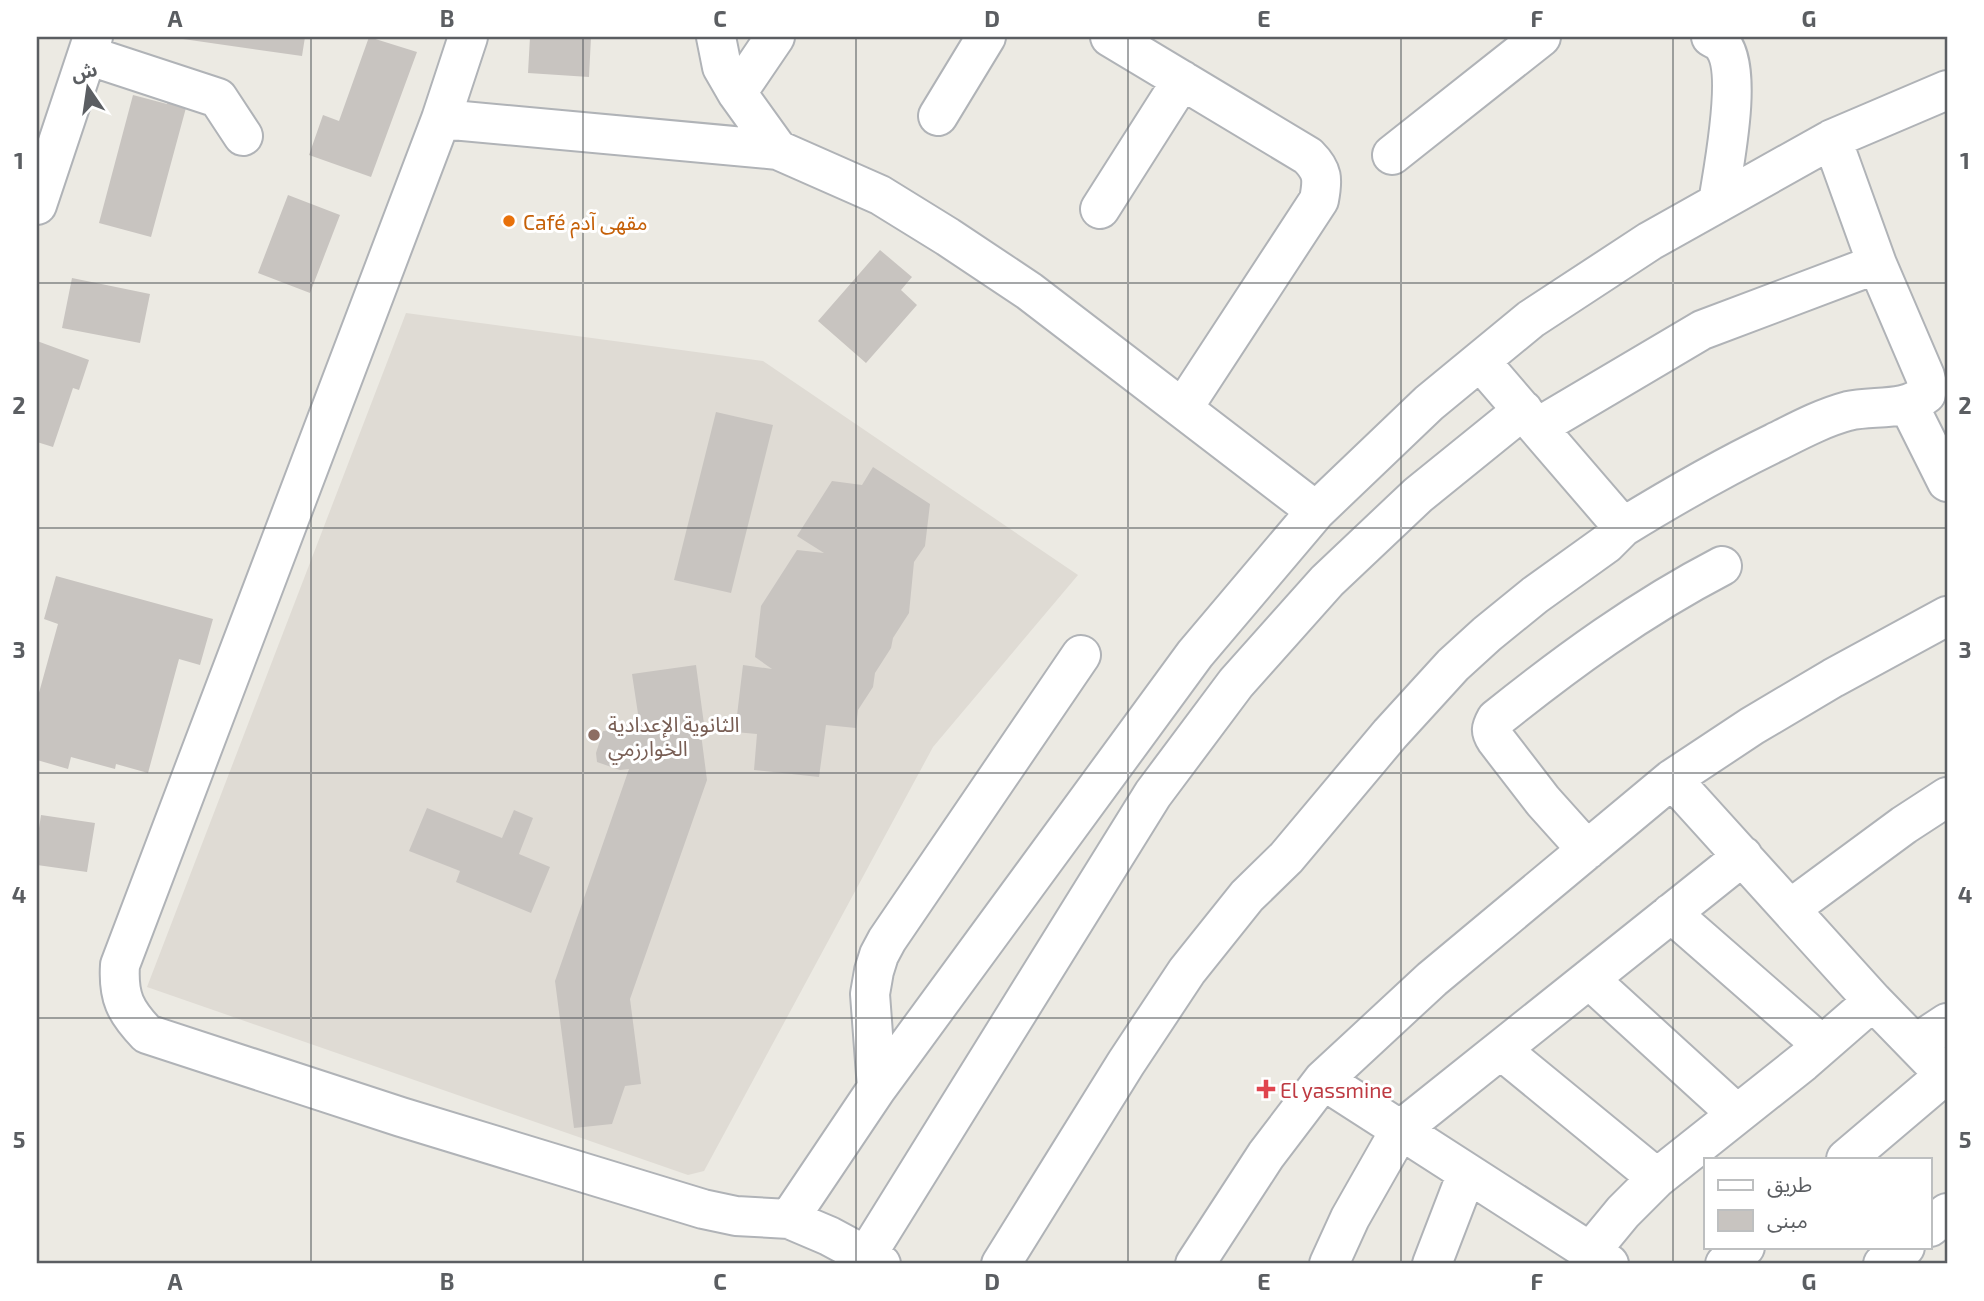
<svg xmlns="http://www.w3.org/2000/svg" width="1984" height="1301" viewBox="0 0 1984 1301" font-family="'Exo 2','Noto Sans Arabic',sans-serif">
<rect width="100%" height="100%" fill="#eceae3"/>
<!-- education -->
<path fill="#dfdbd4" d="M406,313L763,361L1078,575L933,747L704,1171L688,1175L147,987Z"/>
<!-- building -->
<path fill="#c8c4c0" d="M176,37H305L302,56L176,38Z
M369,37L417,52L371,177L309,155L323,115L339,121Z
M530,37H591L589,77L528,73Z
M171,88L190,93L151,237L99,223L133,95L167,104Z
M288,195L340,215L310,293L258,273Z
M880,250L912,277L901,290L917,305L866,363L818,321Z
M72,278L150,294L140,343L62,328Z
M37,341L89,360L79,390L73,388L53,447L37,442Z
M716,412L773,425L731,593L674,580Z
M873,467L930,504L925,546L914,562L909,613L893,638L891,648L875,673L873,687L858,710L856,728L826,725L819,777L754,770L757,734L735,732L743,665L772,669L755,657L761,606L797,550L824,553L797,536L832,481L862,485Z
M56,576L213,619L200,665L179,659L148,773L116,764L115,769L71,757L68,769L37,760V700L58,624L44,619Z
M696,665L704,724L701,734L707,780L630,999L641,1084L625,1086L612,1124L574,1128L555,981L629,769L620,770L597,762L596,753L603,731L640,727L632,674Z
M427,808L502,838L514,810L533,818L519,854L550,867L531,913L456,882L460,871L409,851Z
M41,815L95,823L87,872L37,865V842Z"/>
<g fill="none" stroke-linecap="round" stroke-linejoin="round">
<defs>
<path id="minor" d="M468,37L441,119L120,965C118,997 125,1011 147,1034L401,1117L703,1209L736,1216L789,1219L829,1236L881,1264
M716,37L722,67L737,93L778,150
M1110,37L1308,156C1323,171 1323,179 1319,200L1183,408
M1711,37C1714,39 1717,40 1720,42C1745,66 1723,169 1718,203
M87,55L218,98L243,136
M737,93L775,37
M938,116L986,37
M441,119L778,150L880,195L948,237L1029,291L1316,511
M1392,155L1541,37
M37,205L93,37
M1100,209L1182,80
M1908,404L1947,482
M1538,427L1702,330L1877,264
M1623,527C1672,497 1722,468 1774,443C1798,431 1822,418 1848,411C1873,405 1905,412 1926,394L1927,384L1925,376L1877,264L1832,139
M1672,779L1873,1001L1947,1077
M1587,850L1543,801L1496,740C1490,731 1491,728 1496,719C1567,662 1641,608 1722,566
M1790,909L1904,825L1947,797
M1671,913L1822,1045
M1589,979L1737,1114
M1915,1044L1947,1023
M1501,1050L1657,1178
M1323,1080L1609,1264
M877,1088L870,994L874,971L879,955L887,940L1081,655
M1846,1159L1945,1075
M789,1219L877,1088L1195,654L1316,511L1429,403L1531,319L1650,241L1832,139L1947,90
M1930,1227L1947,1213
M1590,1252L1623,1212L1657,1178L1803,1062L1873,1001
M866,1256L1153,794L1236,683L1327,581L1418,495L1523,410
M1001,1264L1126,1063L1187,971L1247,896L1286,858L1390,734L1453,665L1487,634L1535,595L1606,544L1623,527L1480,361
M1195,1264L1266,1155L1323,1080L1432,979L1672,779L1752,726L1833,678L1947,616
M1329,1264L1350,1218L1400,1130L1743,856
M1432,1264L1467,1173
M1725,1264L1745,1247
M1883,1264L1905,1247"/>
</defs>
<!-- minor casing -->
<use href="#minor" stroke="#b0b3b7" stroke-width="42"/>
<!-- minor -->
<use href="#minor" stroke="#fff" stroke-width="38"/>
</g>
<!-- grid -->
<path fill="none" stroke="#5b5e62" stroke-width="2" stroke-opacity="0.55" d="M311,37V1264M583,37V1264M856,37V1264M1128,37V1264M1401,37V1264M1673,37V1264M37,283H1947M37,528H1947M37,773H1947M37,1018H1947"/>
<!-- markers -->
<circle fill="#e8710a" stroke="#fff" stroke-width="2.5" cx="509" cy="221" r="7"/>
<circle fill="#8d6e63" stroke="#fff" stroke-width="2.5" cx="594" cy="735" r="7"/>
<path fill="#e0444e" stroke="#fff" stroke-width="2.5" d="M1262.5 1078.5h7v7h7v7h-7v7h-7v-7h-7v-7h7z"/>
<g text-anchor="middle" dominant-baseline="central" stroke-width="6" stroke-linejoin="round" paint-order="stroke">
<!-- food labels -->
<g font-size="21" fill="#c56008" stroke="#fff" text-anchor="start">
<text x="523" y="221">Café مقهى آدم</text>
</g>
<!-- education labels -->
<g font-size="21" fill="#785e54" stroke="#fff" text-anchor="start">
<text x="608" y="723">الثانوية الإعدادية<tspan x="608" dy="24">الخوارزمي</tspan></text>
</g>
<!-- health labels -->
<g font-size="21" fill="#be3a42" stroke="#fff" text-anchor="start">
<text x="1280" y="1089">El yassmine</text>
</g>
</g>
<!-- border -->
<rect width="1984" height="1301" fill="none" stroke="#ffffff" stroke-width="77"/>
<!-- legend -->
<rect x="1704" y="1158" width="228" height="91" fill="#ffffff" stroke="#bdbfc0" stroke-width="2"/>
<rect x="1718" y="1180" width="35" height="10" fill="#ffffff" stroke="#bdbfc0" stroke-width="2"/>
<text x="1767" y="1192" font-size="21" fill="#5b5e62">طريق</text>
<rect x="1718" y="1210" width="35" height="21" fill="#c8c4c0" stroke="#bdbfc0" stroke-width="2"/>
<text x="1767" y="1228" font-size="21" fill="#5b5e62">مبنى</text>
<!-- north arrow -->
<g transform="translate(88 88) rotate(347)" stroke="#ffffff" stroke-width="5" paint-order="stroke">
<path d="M0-5L12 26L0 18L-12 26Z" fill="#5b5e62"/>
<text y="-10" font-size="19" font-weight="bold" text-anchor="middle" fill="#5b5e62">ش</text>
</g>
<rect x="38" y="38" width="1908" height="1224" fill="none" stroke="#5b5e62" stroke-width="2.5"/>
<g font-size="23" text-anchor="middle" font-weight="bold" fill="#5b5e62">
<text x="175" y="27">A</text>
<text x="447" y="27">B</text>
<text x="720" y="27">C</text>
<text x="992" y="27">D</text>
<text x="1264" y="27">E</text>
<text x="1537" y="27">F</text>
<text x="1809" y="27">G</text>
<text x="19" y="169">1</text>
<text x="1965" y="169">1</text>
<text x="19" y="414">2</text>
<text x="1965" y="414">2</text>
<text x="19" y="658">3</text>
<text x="1965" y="658">3</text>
<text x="19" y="903">4</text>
<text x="1965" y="903">4</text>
<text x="19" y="1148">5</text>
<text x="1965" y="1148">5</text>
<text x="175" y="1290">A</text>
<text x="447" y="1290">B</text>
<text x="720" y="1290">C</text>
<text x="992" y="1290">D</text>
<text x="1264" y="1290">E</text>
<text x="1537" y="1290">F</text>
<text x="1809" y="1290">G</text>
</g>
</svg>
